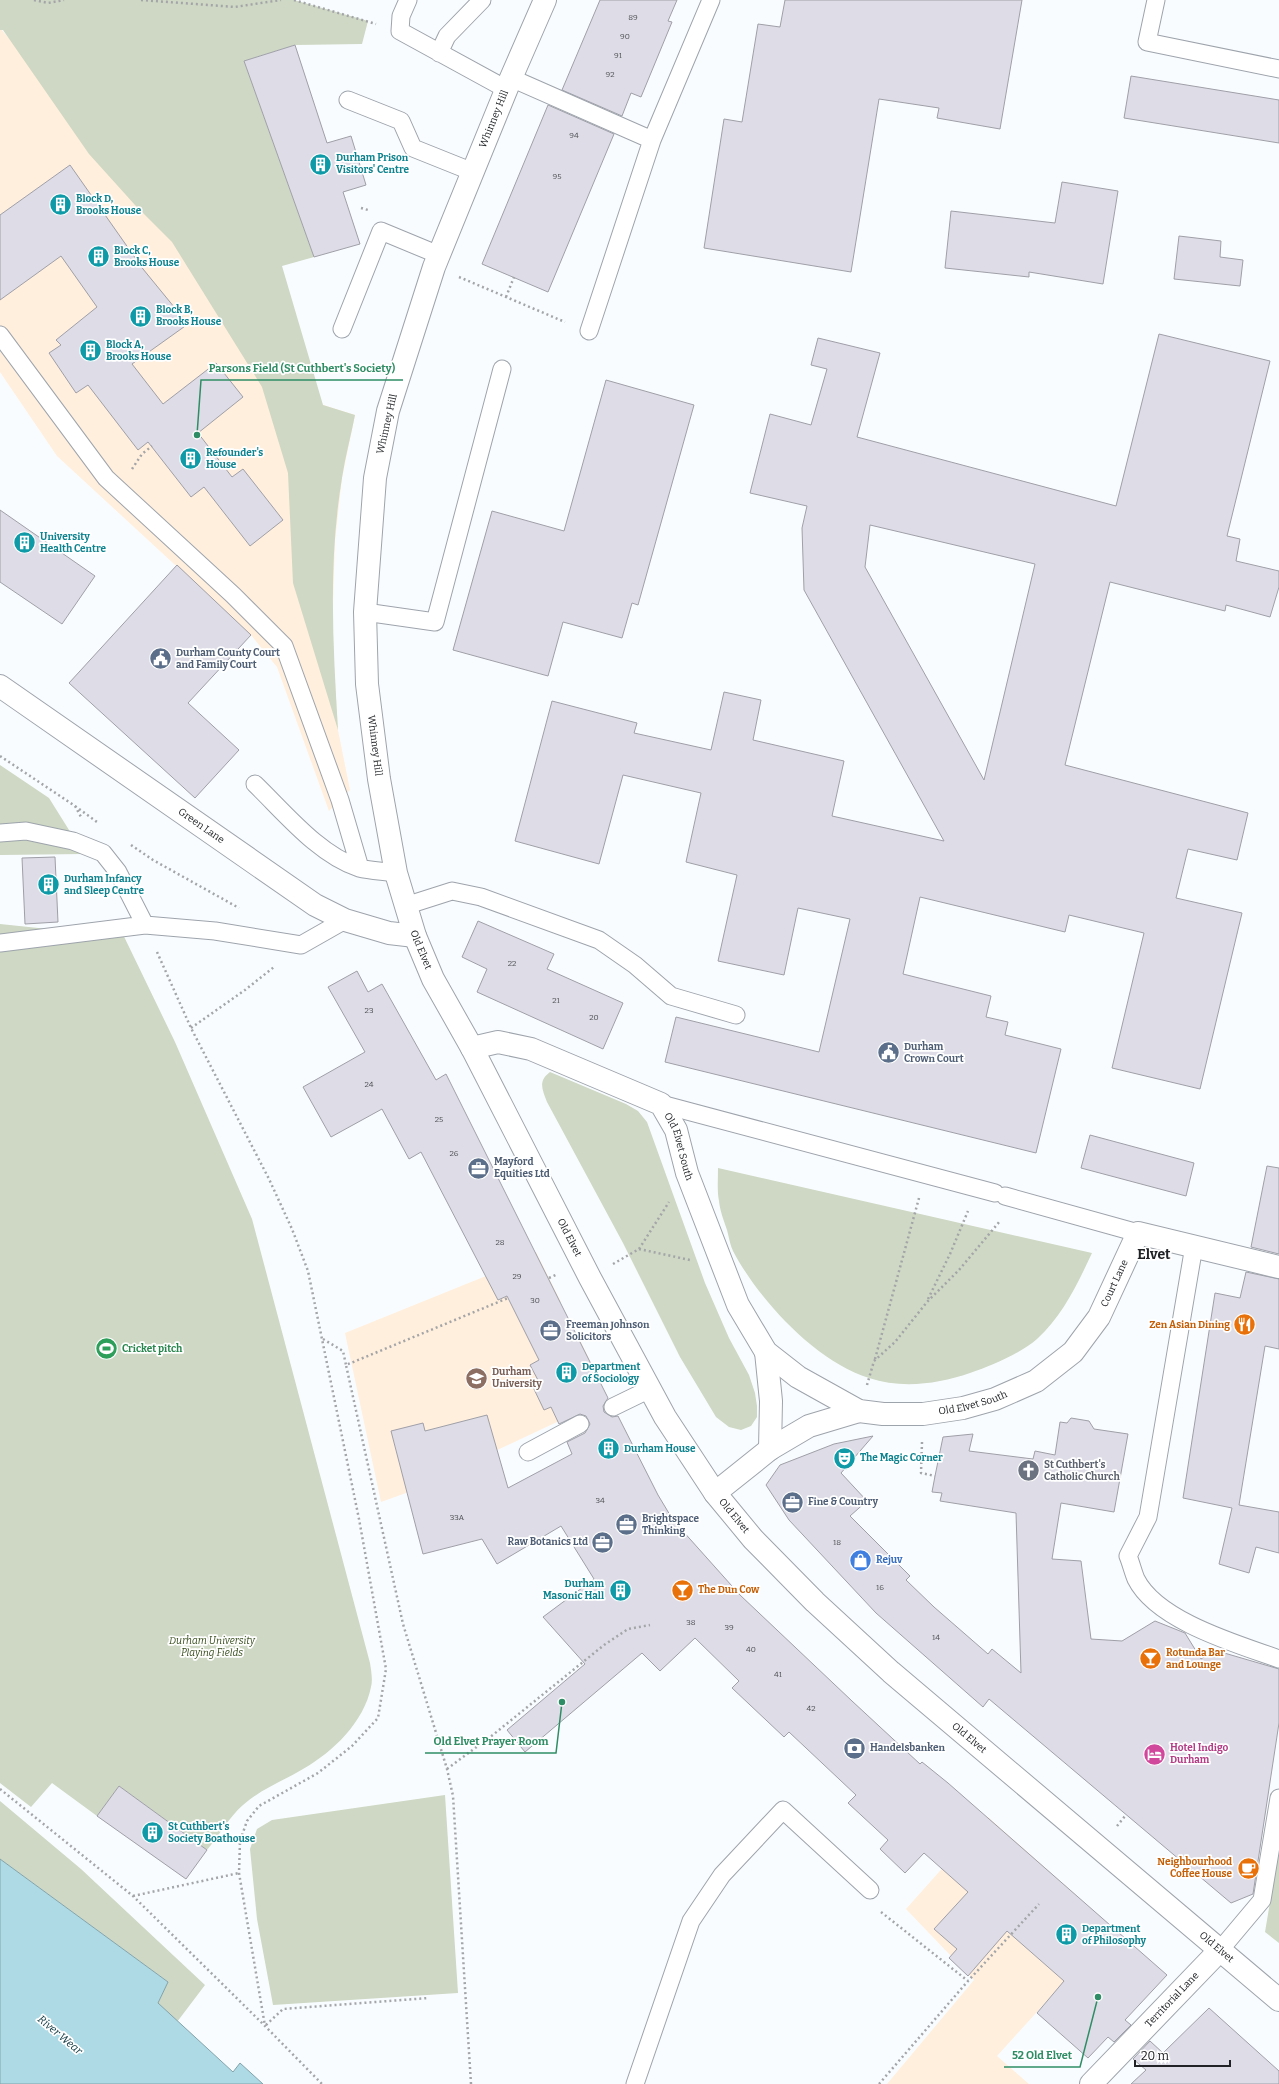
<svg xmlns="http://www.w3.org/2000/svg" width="1279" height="2084" viewBox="0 0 1279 2084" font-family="Bitter,serif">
<rect width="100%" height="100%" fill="#f9fcff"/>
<!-- education -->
<path fill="#ffefdc" d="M0,28L188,242L323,405L355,415L342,478L335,541L332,633L338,730L350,790L329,811L277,667L251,635L57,456L0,372Z
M536,1252L561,1302L521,1322L540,1360L580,1340L607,1396L574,1414L406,1493L381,1502L345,1333L486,1276Z
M988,1817L1113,1928L997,2056L1029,2084H887L974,1980L906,1909Z"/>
<!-- green -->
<path fill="#ced8c4" d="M0,0H294L368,21L362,44L295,45L244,61L314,257L282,266L323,405L355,415C351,436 345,457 342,478C328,561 333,646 338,730L293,583L288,473L262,387L172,242L135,205L89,154L3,30H0Z
M0,765L49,798L84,854L0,855Z
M116,920L175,1042L252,1219L370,1663C371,1670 373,1680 371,1687C364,1722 333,1752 303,1769C283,1781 261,1789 243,1805C229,1817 219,1836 207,1850L119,1786L97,1816L52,1783L31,1807L0,1783V924L48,929Z
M550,1072L626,1104L638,1111L647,1122L705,1283L729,1338L749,1375L755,1393L757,1406V1417L751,1426L741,1430L729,1427L716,1417L680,1357L623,1243L547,1102C542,1089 538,1081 550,1072Z
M718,1168L1092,1253C1077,1285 1063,1315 1037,1339C1021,1353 991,1366 970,1373C938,1384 902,1389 869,1378C815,1361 759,1300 733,1251C730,1245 729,1237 727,1230C724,1221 720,1211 719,1201C717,1191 718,1179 718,1168Z
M445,1795L458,1993L273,2005L257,1919L250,1849L257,1829L272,1820Z
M0,1801L81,1869L205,1985L177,2022L158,2003L168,1982L0,1859Z
M1279,1849V1943L1265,1932Z"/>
<!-- water -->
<path fill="#aedae5" stroke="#83a3ab" d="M0,1859L168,1982L158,2003L233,2072L240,2063L263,2084H0Z"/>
<!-- building -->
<path fill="#dedde7" stroke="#9f9fa8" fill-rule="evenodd" d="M600,0H677L668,21L672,22L641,97L631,93L622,116L562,90Z
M785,0H1022L1000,129L937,118L939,108L879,99L851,272L704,248L724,119L742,122L758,24L780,27Z
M295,45L327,143L351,136L366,185L343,192L360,244L314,257L244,61Z
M1131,76L1279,100V143L1124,118Z
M548,105L614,134L548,292L482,264Z
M70,165L143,269L188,324L132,364L163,404L216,363L243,397L198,433L232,477L243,469L283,520L250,546L204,487L191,497L148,442L138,450L88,385L76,393L49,353L61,345L56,340L97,307L61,256L0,300V215Z
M1062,182L1118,191L1103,284L1029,272V277L945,268L951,211L1055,223Z
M1179,236L1221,241L1220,257L1243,260L1240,286L1174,279Z
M1159,334L1270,361L1227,536L1240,539L1236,561L1279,571V587L1270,617L1226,605L1225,611L1110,582L1065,765L1248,813L1237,860L1188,849L1176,898L1242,913L1200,1089L1112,1068L1144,933L1069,915L1065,932L920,897L903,974L991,996L986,1017L1008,1022L1005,1035L1061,1049L1036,1153L665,1062L676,1017L819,1052L850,919L798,908L784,975L718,961L737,875L686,862L701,793L623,775L599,864L515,841L552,701L637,723L634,733L711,750L724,692L761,700L753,740L844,761L832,816L944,841L804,590L802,528L807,506L750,493L770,414L811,425L827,369L811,365L818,338L880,353L857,437L1116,506ZM870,525L1035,564L984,780L865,567Z
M606,380L694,405L638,605L632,603L622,638L563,622L548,676L453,650L492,511L564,531Z
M0,510L95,576L62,624L0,582Z
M177,565L251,635L188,703L239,750L195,798L69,683Z
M55,857L58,922L25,924L22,858Z
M478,921L554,954L547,969L623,1003L603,1049L477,992L487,969L462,957Z
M357,971L368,992L382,984L436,1080L446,1074L608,1398L603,1406L604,1412L612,1417L618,1416L658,1495L673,1520L740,1595L852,1701L920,1764L922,1762L948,1783L1167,1975L1125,2020L1131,2025L1114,2042L1108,2037L1088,2058L1037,2013L1064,1981L1007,1931L968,1976L949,1958L957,1949L934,1929L968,1892L924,1853L905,1873L880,1849L888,1840L848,1803L856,1795L789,1732L784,1737L732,1688L739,1681L695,1638L660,1671L642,1653L525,1752L507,1730L585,1664L543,1617L594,1579L561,1526L497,1564L482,1539L423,1554L391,1431L423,1423L425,1431L487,1415L508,1488L572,1454L567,1442L585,1433L590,1424L586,1416L580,1414L559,1424L551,1407L544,1410L532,1385L539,1382L530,1365L539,1360L507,1296L498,1300L421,1152L409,1159L382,1109L331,1137L303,1087L365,1052L328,987Z
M1090,1135L1194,1163L1186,1196L1081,1168Z
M1267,1166L1279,1168V1254L1251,1247Z
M1246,1272L1279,1279V1349L1265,1346L1239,1505L1279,1512V1553L1256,1547L1249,1573L1219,1564L1232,1508L1183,1498L1215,1293L1240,1298Z
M1071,1418L1089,1421L1094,1429L1128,1434L1114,1512L1061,1503L1052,1559L1081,1561L1091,1639L1122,1641L1155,1621L1185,1633L1201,1659L1214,1650L1279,1669V1723L1253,1894L1231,1903L989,1699L983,1707L876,1613L789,1520L766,1485L780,1465L834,1444L873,1436L841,1473L867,1501L850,1516L910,1576L906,1580L934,1607L988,1654L992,1649L1021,1673L1016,1513L940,1501L942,1493L932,1492L935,1476L943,1437L973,1434L969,1451L1033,1459L1035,1451L1055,1455L1060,1422L1067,1423Z
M119,1786L207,1850L186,1879L97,1816Z
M1209,2008L1279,2071V2084H1131L1146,2070L1133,2059L1150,2041L1163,2053Z"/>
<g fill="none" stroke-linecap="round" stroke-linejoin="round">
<defs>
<path id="service" d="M408,0L401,16L400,31L506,89
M1156,0L1147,42L1279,69
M439,53L447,36L482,0
M511,78L652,140
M348,100L401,121L413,148L473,172
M342,329L381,231L439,255
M589,331L652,140L711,0
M0,335L106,478L233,595L284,646L340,800L360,868
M365,612L435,622L502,369
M255,784C285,813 319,855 359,868C371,871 384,871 396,873
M0,833L26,831L73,841L103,853L118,872L145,925
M405,906L452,891L481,897L599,940L635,965L671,996L736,1015
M0,943L145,925L215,931L301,945L345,920
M661,1104L995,1193
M1005,1196L1138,1233
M1194,1246L1148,1517L1128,1556C1131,1563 1133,1572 1136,1579C1157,1621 1237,1644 1279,1659
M613,1407L650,1389
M528,1452L580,1424
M1220,1950L1262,1900L1279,1798
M635,2084L691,1921L722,1875L783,1810L870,1890"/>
<g id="minor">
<path id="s1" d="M545,0L511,78L434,267L388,411L375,478L365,612L367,684L379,779L396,873L415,936L433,979L472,1048L590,1278L665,1417L715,1493L753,1539L815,1602L891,1672L1279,2000"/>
<path id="s2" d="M0,686L315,905L345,920L389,933L415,936"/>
<path id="s3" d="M472,1048L498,1042L531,1049L661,1104L676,1130L687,1173L738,1305L766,1352L798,1377L859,1411L883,1414H923L963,1408L995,1399L1036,1381L1073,1352L1099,1317L1138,1233L1279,1267"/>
<path d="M766,1352L771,1401L770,1449"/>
<path d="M715,1493L770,1449L809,1426L859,1411"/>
<path id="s4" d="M1091,2084L1220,1950"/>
</g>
</defs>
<!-- service casing -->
<use href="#service" stroke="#9ea4ac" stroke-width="19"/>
<!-- minor casing -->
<use href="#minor" stroke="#9ea4ac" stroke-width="24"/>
<!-- path -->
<path stroke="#a3a5a8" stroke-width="2.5" stroke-dasharray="2 3" stroke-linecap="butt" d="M34,0L48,3L64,0
M141,0L235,7L281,0
M294,0L376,24
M361,208L368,210
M459,277L565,322
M506,297L514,277
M132,469L142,454L152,446
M0,756L75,806L81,817
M75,806L97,822
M131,845L153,860L239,908
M157,952L191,1028L269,1179L292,1229L308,1271L359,1519L386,1669L378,1718L352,1746L318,1773L259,1806L247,1821L240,1841L239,1873L265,2026
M191,1028L245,990L274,967
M639,1249L669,1202
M613,1264L639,1249L690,1260
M549,1278L558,1274
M928,1299L950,1254L968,1211
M323,1339L343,1351L346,1365
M875,1359L919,1198
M867,1385L874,1361L895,1342L927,1302L959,1270L1000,1221
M922,1442L921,1473L935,1476
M447,1769L494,1734L604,1645L628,1629L650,1625
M0,1789L133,1896L265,2026L322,2084
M1117,1826L1125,1816
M133,1896L239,1873
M881,1912L968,1981
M266,2025L283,2009L429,1998
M471,2084L453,1796L447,1769L403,1624L346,1365L508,1298
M879,2084L968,1981L1039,1904"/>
<!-- service -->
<use href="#service" stroke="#fff" stroke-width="17"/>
<!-- minor -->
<use href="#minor" stroke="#fff" stroke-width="22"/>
</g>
<!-- icons -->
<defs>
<symbol id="building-disc" viewBox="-11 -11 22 22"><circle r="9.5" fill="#0f9aa8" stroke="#fff"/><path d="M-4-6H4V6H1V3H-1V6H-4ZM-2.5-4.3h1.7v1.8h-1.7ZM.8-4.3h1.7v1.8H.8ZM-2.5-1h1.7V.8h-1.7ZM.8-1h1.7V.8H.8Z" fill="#fff"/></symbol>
<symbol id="civic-disc" viewBox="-11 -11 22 22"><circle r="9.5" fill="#5c6f8a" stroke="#fff"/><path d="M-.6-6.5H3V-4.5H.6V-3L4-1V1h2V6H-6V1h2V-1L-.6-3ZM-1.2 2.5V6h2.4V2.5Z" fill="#fff"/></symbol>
<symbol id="office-disc" viewBox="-11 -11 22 22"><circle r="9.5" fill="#5c6f8a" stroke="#fff"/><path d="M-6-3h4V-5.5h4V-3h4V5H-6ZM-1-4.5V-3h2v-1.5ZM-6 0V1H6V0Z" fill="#fff"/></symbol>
<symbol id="restaurant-disc" viewBox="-11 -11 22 22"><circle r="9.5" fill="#e8710a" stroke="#fff"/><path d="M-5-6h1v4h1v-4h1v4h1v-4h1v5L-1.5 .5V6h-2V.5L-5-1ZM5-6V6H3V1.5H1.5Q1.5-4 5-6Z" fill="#fff"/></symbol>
<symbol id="stadium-disc" viewBox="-11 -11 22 22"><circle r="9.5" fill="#2e9e5b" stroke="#fff"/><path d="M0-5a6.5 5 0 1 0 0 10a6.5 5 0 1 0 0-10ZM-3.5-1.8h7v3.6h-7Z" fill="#fff"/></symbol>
<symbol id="university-disc" viewBox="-11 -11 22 22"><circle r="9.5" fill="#8d6e63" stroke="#fff"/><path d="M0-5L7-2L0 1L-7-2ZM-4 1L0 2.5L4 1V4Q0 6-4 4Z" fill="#fff"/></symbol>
<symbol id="theatre-disc" viewBox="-11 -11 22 22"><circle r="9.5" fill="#0f9aa8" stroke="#fff"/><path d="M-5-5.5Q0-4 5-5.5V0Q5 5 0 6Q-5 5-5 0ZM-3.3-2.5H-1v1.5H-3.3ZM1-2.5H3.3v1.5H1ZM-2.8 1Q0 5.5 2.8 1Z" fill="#fff"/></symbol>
<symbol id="church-disc" viewBox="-11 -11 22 22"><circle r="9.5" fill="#6b7280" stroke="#fff"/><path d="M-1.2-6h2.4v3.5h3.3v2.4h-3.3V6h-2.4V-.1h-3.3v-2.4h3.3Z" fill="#fff"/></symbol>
<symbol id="shop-disc" viewBox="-11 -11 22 22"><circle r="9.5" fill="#3f7fe0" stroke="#fff"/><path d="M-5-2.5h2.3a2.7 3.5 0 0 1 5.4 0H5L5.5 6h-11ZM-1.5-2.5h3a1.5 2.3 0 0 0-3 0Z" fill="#fff"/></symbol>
<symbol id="bar-disc" viewBox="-11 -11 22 22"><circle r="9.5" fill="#e8710a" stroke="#fff"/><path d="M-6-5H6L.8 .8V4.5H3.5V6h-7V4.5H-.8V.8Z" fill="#fff"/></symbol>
<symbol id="bank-disc" viewBox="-11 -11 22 22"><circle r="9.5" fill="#5c6f8a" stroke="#fff"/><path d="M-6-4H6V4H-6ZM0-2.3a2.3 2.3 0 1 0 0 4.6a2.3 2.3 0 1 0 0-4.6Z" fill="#fff"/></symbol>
<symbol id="hotel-disc" viewBox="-11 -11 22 22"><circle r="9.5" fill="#d1479c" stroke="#fff"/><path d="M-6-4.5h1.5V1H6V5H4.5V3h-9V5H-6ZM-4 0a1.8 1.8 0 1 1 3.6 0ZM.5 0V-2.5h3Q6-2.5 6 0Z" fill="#fff"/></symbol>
<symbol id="cafe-disc" viewBox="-11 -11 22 22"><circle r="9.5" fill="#e8710a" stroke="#fff"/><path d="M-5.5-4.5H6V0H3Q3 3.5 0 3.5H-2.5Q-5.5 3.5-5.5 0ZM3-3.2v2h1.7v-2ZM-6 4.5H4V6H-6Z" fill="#fff"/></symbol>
</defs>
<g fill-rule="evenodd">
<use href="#building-disc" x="308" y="152" width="25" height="25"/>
<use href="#building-disc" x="48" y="192" width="25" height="25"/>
<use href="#building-disc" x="86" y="244" width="25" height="25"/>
<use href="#building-disc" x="128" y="304" width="25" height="25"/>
<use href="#building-disc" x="78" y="338" width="25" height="25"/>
<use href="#building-disc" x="178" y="446" width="25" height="25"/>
<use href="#building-disc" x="12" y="530" width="25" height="25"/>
<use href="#civic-disc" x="148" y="646" width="25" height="25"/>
<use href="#building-disc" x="36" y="872" width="25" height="25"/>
<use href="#civic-disc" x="876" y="1040" width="25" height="25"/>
<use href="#office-disc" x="466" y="1156" width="25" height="25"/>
<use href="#restaurant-disc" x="1232" y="1312" width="25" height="25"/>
<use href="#office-disc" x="538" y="1318" width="25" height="25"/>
<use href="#stadium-disc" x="94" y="1336" width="25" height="25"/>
<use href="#building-disc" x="554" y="1360" width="25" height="25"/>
<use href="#university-disc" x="464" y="1366" width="25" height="25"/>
<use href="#building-disc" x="596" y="1436" width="25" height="25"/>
<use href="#theatre-disc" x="832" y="1446" width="25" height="25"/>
<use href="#church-disc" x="1016" y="1458" width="25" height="25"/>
<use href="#office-disc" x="780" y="1490" width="25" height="25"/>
<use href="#office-disc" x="614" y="1512" width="25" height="25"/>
<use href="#office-disc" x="590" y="1530" width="25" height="25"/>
<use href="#shop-disc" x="848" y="1548" width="25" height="25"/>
<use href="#building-disc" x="608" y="1578" width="25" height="25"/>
<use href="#bar-disc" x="670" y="1578" width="25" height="25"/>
<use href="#bar-disc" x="1138" y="1646" width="25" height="25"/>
<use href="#bank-disc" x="842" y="1736" width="25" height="25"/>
<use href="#hotel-disc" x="1142" y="1742" width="25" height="25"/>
<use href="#building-disc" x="140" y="1820" width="25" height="25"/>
<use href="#cafe-disc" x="1236" y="1856" width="25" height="25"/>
<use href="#building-disc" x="1054" y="1922" width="25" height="25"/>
</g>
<g text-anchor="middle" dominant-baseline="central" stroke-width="3.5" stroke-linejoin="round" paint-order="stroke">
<!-- number labels -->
<g font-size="8" fill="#505156">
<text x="633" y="17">89</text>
<text x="625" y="36">90</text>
<text x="618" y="55">91</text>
<text x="610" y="74">92</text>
<text x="574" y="135">94</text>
<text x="557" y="176">95</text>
<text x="512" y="963">22</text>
<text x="556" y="1000">21</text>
<text x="369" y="1010">23</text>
<text x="594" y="1017">20</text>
<text x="369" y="1084">24</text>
<text x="439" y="1119">25</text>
<text x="454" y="1153">26</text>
<text x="500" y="1242">28</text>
<text x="517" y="1276">29</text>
<text x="535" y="1300">30</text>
<text x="600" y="1500">34</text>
<text x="457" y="1517">33A</text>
<text x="837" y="1542">18</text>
<text x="880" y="1587">16</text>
<text x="691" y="1622">38</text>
<text x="729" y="1627">39</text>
<text x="936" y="1637">14</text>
<text x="751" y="1649">40</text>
<text x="778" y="1674">41</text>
<text x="811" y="1708">42</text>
</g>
<!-- street labels -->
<g font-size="10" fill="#202225" stroke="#fff">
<text transform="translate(494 119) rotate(-68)">Whinney Hill</text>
<text transform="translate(387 424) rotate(-77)">Whinney Hill</text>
<text stroke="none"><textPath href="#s1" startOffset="777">Whinney Hill</textPath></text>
<text stroke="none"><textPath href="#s2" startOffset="245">Green Lane</textPath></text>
<text stroke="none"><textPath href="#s1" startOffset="987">Old Elvet</textPath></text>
<text stroke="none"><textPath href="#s3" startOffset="248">Old Elvet South</textPath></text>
<text stroke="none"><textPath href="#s1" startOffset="1311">Old Elvet</textPath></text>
<text stroke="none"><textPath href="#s3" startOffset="893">Court Lane</textPath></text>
<text stroke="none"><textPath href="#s3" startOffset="698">Old Elvet South</textPath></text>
<text stroke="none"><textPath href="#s1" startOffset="1635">Old Elvet</textPath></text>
<text stroke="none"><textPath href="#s1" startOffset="1959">Old Elvet</textPath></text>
<text stroke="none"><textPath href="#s1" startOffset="2283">Old Elvet</textPath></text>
<text stroke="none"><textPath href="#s4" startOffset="117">Territorial Lane</textPath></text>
</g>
<!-- culture labels -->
<g font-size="10" font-weight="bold" fill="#0d838f" stroke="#fff" text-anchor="start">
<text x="336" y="158">Durham Prison<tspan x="336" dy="12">Visitors' Centre</tspan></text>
<text x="76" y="199">Block D,<tspan x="76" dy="12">Brooks House</tspan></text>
<text x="114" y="251">Block C,<tspan x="114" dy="12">Brooks House</tspan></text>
<text x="156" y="310">Block B,<tspan x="156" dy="12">Brooks House</tspan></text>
<text x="106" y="345">Block A,<tspan x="106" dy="12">Brooks House</tspan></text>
<text x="206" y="453">Refounder's<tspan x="206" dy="12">House</tspan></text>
<text x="40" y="537">University<tspan x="40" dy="12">Health Centre</tspan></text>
<text x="64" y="879">Durham Infancy<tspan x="64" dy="12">and Sleep Centre</tspan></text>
<text x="582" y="1367">Department<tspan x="582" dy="12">of Sociology</tspan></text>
<text x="624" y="1449">Durham House</text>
<text x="860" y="1458">The Magic Corner</text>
<text x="604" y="1584" text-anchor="end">Durham<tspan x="604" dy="12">Masonic Hall</tspan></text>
<text x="168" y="1827">St Cuthbert's<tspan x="168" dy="12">Society Boathouse</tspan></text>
<text x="1082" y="1929">Department<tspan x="1082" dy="12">of Philosophy</tspan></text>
</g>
<!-- service labels -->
<g font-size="10" font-weight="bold" fill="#4e5e75" stroke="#fff" text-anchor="start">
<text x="176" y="653">Durham County Court<tspan x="176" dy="12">and Family Court</tspan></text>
<text x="904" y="1047">Durham<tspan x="904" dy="12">Crown Court</tspan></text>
<text x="494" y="1162">Mayford<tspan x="494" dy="12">Equities Ltd</tspan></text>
<text x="566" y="1325">Freeman Johnson<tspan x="566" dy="12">Solicitors</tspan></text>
<text x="808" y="1502">Fine &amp; Country</text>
<text x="642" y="1519">Brightspace<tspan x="642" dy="12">Thinking</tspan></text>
<text x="588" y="1542" text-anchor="end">Raw Botanics Ltd</text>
<text x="870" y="1748">Handelsbanken</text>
</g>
<!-- food labels -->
<g font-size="10" font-weight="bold" fill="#c56008" stroke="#fff" text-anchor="end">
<text x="1230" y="1325">Zen Asian Dining</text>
<text x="698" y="1590" text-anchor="start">The Dun Cow</text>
<text x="1166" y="1653" text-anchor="start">Rotunda Bar<tspan x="1166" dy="12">and Lounge</tspan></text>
<text x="1232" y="1862">Neighbourhood<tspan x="1232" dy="12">Coffee House</tspan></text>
</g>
<!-- leisure labels -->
<g font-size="10" font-weight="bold" fill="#27864d" stroke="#fff" text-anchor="start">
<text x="122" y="1349">Cricket pitch</text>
</g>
<!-- education labels -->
<g font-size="10" font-weight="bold" fill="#785e54" stroke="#fff" text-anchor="start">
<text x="492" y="1372">Durham<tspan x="492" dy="12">University</tspan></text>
</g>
<!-- worship labels -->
<g font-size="10" font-weight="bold" fill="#5b616d" stroke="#fff" text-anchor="start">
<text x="1044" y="1465">St Cuthbert's<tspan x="1044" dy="12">Catholic Church</tspan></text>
</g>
<!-- shop labels -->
<g font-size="10" font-weight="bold" fill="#366cbe" stroke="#fff" text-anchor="start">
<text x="876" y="1560">Rejuv</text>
</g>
<!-- park labels -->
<g font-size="10" font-style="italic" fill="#364c1b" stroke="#fff">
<text x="212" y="1641">Durham University<tspan x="212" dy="12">Playing Fields</tspan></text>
</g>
<!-- hotel labels -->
<g font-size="10" font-weight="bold" fill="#b23c85" stroke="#fff" text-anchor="start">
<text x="1170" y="1748">Hotel Indigo<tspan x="1170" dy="12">Durham</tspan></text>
</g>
<!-- water labels -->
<g font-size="11" font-style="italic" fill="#0a343d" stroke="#fff">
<text transform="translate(60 2035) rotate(40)">River Wear</text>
</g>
<!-- district labels -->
<g font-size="14" font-weight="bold" fill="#202225" stroke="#fff">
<text x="1154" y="1254">Elvet</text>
</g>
</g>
<!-- callouts -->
<path fill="none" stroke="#2f8d65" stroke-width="1.5" d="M197 435L201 380H403M562 1702L556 1753H425M1098 1997L1080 2067H1004"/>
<g fill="#2f8d65" stroke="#fff" stroke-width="1.5">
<circle cx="197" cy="435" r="4"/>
<circle cx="562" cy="1702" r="4"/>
<circle cx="1098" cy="1997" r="4"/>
</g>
<g font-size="11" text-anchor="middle" font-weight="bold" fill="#2f8d65" stroke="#fff" stroke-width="3.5" stroke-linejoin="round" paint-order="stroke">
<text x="302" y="372">Parsons Field (St Cuthbert's Society)</text>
<text x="491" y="1745">Old Elvet Prayer Room</text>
<text x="1042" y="2059">52 Old Elvet</text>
</g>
<!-- scale -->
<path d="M1135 2060v6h95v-6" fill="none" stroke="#202225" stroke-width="2"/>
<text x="1141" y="2060" font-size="12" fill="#202225" stroke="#ffffff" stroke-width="3" paint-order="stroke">20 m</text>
</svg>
